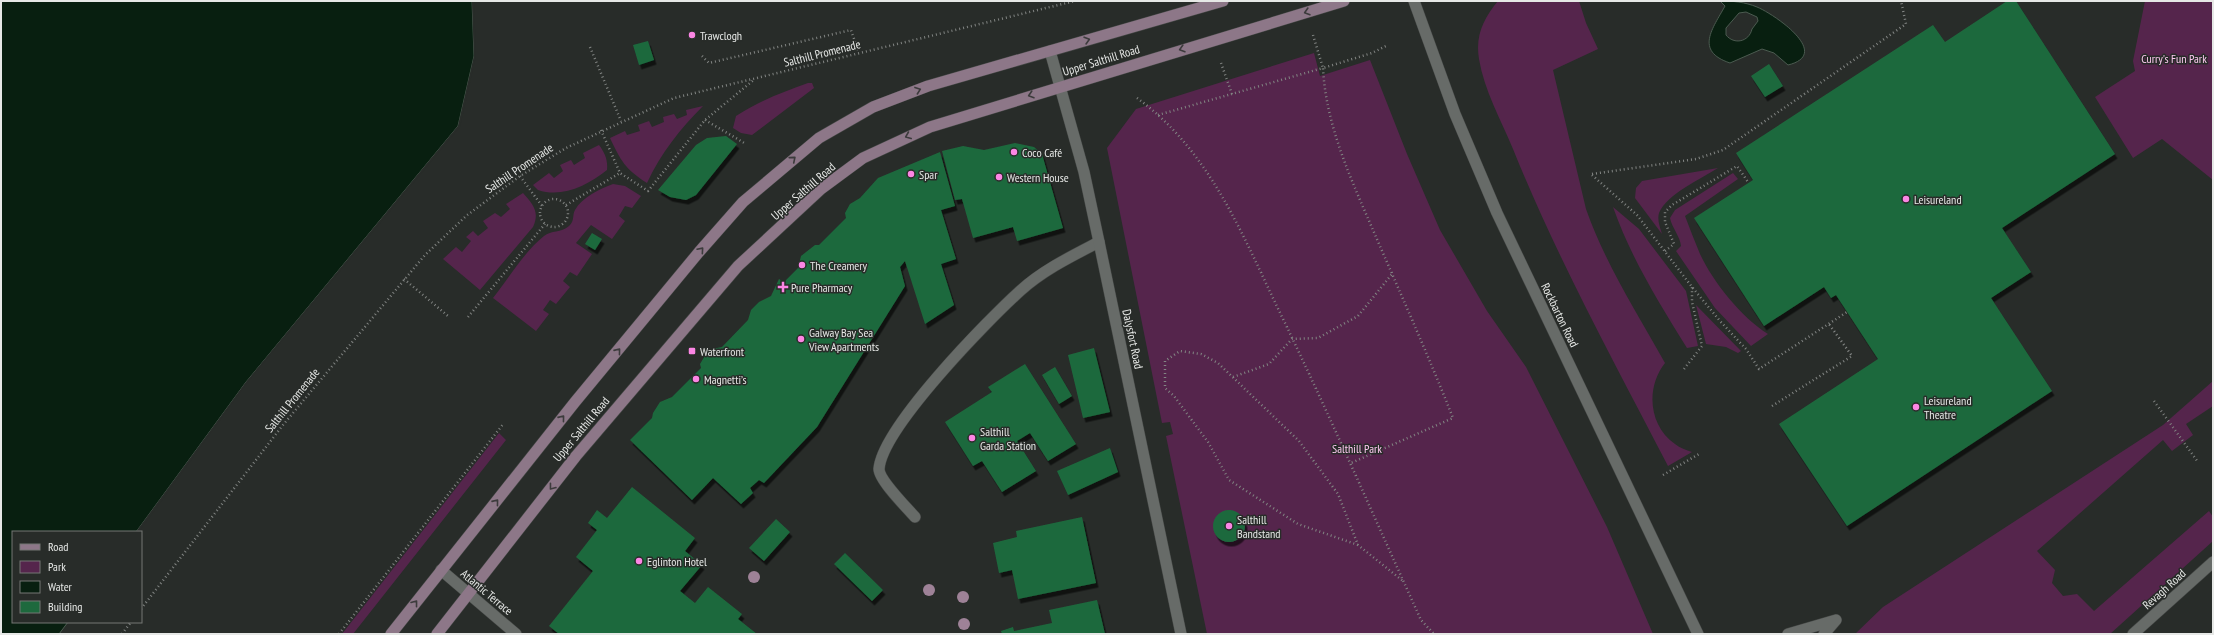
<svg xmlns="http://www.w3.org/2000/svg" width="2214" height="635" viewBox="0 0 2214 635" font-family="'PT Sans Narrow',sans-serif">
<defs>
<filter id="shadow"><feDropShadow dx="2.5" dy="4.5" stdDeviation="0" flood-color="#0009"/></filter>
</defs>
<rect width="100%" height="100%" fill="#282c29"/>
<!-- green -->
<path fill="#55254c" d="M1498,1H1579L1586,23L1598,49L1553,70L1586,209C1605,263 1637,313 1665,363C1646,387 1648,425 1675,444C1680,448 1686,450 1692,452L1668,466C1614,362 1557,258 1513,149C1501,120 1484,90 1479,59C1475,35 1484,18 1498,1Z
M2145,1H2213V180L2162,139L2133,158L2095,97L2135,71L2133,61Z
M1314,53L1320,76L1370,60L1407,154L1440,230L1487,311L1526,367L1607,527L1653,634H1207L1166,436L1173,434L1170,422L1162,423L1107,148L1136,109Z
M808,83H812L814,88L752,135L741,133L733,128L736,116C759,101 783,92 808,83Z
M703,106C680,129 661,153 647,183C625,169 621,161 610,138L625,131L627,135L640,131L638,125L649,121L652,127L664,122L663,117L674,114L677,119L687,115L686,110Z
M599,145C605,153 608,160 607,170C587,186 562,198 538,190L533,185L549,173L554,178L563,171L560,165L571,160L574,165L585,158L583,153Z
M1718,168C1701,179 1667,194 1659,213C1657,220 1660,227 1662,234L1635,198L1636,188L1642,181Z
M1733,173L1738,179L1685,216C1690,229 1695,242 1700,254C1713,282 1742,318 1768,334L1751,346L1715,308L1676,251L1681,246C1680,236 1672,228 1670,218L1675,210Z
M613,184L625,186L641,196L632,208L625,206L619,216L625,221L612,239L591,225L576,243L592,254L577,276L570,272L563,281L570,287L556,304L550,300L543,310L549,314L536,331L493,298C509,278 524,252 544,236C551,230 561,233 569,226C575,221 572,215 575,210C582,197 600,189 613,184Z
M523,193C533,204 540,212 533,227L480,290L443,259L456,247L462,252L471,241L466,237L473,231L478,236L488,228L483,221L495,213L501,217L510,209L506,204Z
M1613,207L1639,229L1686,291L1698,346L1687,348C1659,303 1631,258 1613,207Z
M1696,305L1741,351L1738,353L1726,347L1706,344Z
M2213,381V406L2186,424L2193,435L2172,451L2163,440L2037,551L2055,570L2052,583L2063,596L2077,594L2094,611L2209,511L2213,517V541L2110,634H1855L1883,607L2163,425Z
M499,433L506,440L353,634H342Z"/>
<!-- water -->
<path fill="#081f10" stroke="#4b5b50" fill-rule="evenodd" d="M1,1H472L474,56L458,126L246,382L136,532H13V622H68L59,634H1Z
M1720,1C1733,1 1745,2 1757,7C1774,14 1833,54 1788,65L1774,53L1762,49L1730,63C1694,51 1713,28 1725,6ZM1746,12L1757,17L1758,21L1752,29C1749,42 1734,45 1726,35V28L1739,13Z"/>
<!-- pier -->
<path fill="#282c29" d="M472,1H474L476,56L460,127L247,383L139,532H136L246,382L458,126L474,56Z"/>
<!-- building -->
<path fill="#1d693d" filter="url(#shadow)" d="M2007,1H2016L2115,154L2002,228L2031,272L1991,298L2052,391L1847,526L1779,424L1878,359L1836,295L1831,298L1824,287L1764,326L1694,218L1753,180L1736,153L1933,25L1945,42Z
M648,41L654,60L639,65L633,45Z
M1769,64L1783,86L1765,97L1751,76Z
M726,136L737,144L696,195L686,200L670,197L658,190L696,145L707,138Z
M1015,143L1034,147L1042,154L1063,228L1017,241L1013,227L973,238L962,199L955,200L942,151L963,146L984,150Z
M940,152L955,206L941,210L956,259L941,264L954,305L925,324L905,261L900,267L905,286L817,427L764,483L759,480L750,488L753,493L741,504L713,478L692,500L630,440L652,418L653,413L660,402L672,397L701,368L700,364L706,354L712,349L722,347L748,320L751,310L759,302L771,296L779,279L784,282L798,268L801,256L815,245H819L846,218L845,213L850,204L860,198L878,178Z
M592,233L602,239L595,250L585,244Z
M1094,348L1110,412L1083,418L1068,355Z
M1025,364L1076,444L1048,461L1030,433L1017,441L1036,471L1002,492L982,461L973,466L945,422L992,392L988,387Z
M1055,367L1072,396L1059,404L1042,375Z
M1110,448L1118,472L1068,495L1057,471Z
M632,487L695,538L685,551L702,565L680,591L695,603L708,587L742,614L738,619L757,634H559L549,626L593,571L576,557L597,530L588,523L597,510L607,518Z
M1213 526a16 16 0 1 1 32 0a16 16 0 1 1-32 0Z
M1082,517L1096,583L1018,599L1012,570L999,573L993,543L1017,537L1016,531Z
M776,519L790,532L764,561L749,548Z
M845,553L883,590L872,601L834,564Z
M1097,600L1105,634H1002L1001,631L1013,627L1014,631L1052,623L1049,610Z"/>
<g fill="none" stroke-linecap="round" stroke-linejoin="round">
<defs>
<path id="service" d="M915,517C907,508 879,480 879,469C882,428 987,321 1020,291C1043,270 1072,256 1099,242
M1788,634L1836,620
M1824,634L1836,620"/>
<path id="minor" d="M441,570L516,634
M2133,634L2213,562"/>
<path id="tertiary" d="M1414,1L1455,114L1497,213L1698,634
M1050,51L1084,172L1099,242L1181,634"/>
<path id="secondary" d="M391,634L575,402L699,252L743,202L819,138L873,107L928,86L1223,1
M437,634L576,456L738,266L821,189L863,158L930,127L1344,1"/>
</defs>
<!-- service casing -->
<use href="#service" stroke="#444745" stroke-width="12"/>
<!-- minor casing -->
<use href="#minor" stroke="#444745" stroke-width="12"/>
<!-- tertiary casing -->
<use href="#tertiary" stroke="#444745" stroke-width="12"/>
<!-- secondary casing -->
<use href="#secondary" stroke="#444745" stroke-width="12"/>
<!-- path -->
<path stroke="#828583" stroke-width="2.5" stroke-dasharray="1 3" stroke-linecap="butt" d="M1313,35L1323,68L1372,53L1388,45
M590,47L621,121
M702,56L709,63L851,30L859,53
M1221,63L1232,94
M1137,98C1213,153 1245,242 1285,323C1332,421 1376,521 1421,620L1434,634
M1158,115L1323,68C1326,128 1353,183 1376,237C1402,297 1429,357 1453,418L1351,463
M705,120L746,144
M601,130L620,173L648,191L705,120L755,79
M1592,174L1696,159L1723,150L1906,24L1901,1
M1592,175L1637,215L1692,287L1720,321L1746,349L1759,369L1847,312
M520,176L542,206
M540 213a14 14 0 1 1 28 0a14 14 0 1 1-28 0Z
M566,205L620,173
M1665,251L1674,244L1665,222V212L1672,205L1737,166L1748,182
M404,279L448,316
M468,317L545,224
M1684,369L1702,346L1692,302V287
M1233,377L1269,364L1292,339L1318,338L1358,316L1392,274
M2154,401L2198,462
M1772,406L1852,356L1829,324
M1663,475L1699,454
M1358,545L1298,524L1229,480L1208,442L1174,396L1165,388V361L1180,351L1201,354L1218,363L1299,441L1338,494L1358,545L1403,581
M141,609L283,425L425,255L466,216L520,176L566,148L674,98L1075,1
M122,634L131,622
M339,634L504,423"/>
<!-- service -->
<use href="#service" stroke="#676b68" stroke-width="11"/>
<!-- minor -->
<use href="#minor" stroke="#676b68" stroke-width="11"/>
<!-- tertiary -->
<use href="#tertiary" stroke="#676b68" stroke-width="11"/>
<!-- secondary -->
<use href="#secondary" stroke="#8d7788" stroke-width="11"/>
</g>
<!-- trees -->
<g fill="#9e8297">
<circle cx="754" cy="577" r="6"/>
<circle cx="929" cy="590" r="6"/>
<circle cx="963" cy="597" r="6"/>
<circle cx="964" cy="624" r="6"/>
</g>
<!-- one-way arrows -->
<defs><path id="oneway-chevron" d="M-2-3.5L2.5 0L-2 3.5" fill="none" stroke-width="1.6" stroke-linecap="round" stroke-linejoin="round"/></defs>
<g stroke="#3c3b3c">
<use href="#oneway-chevron" transform="translate(1307 12) rotate(163)"/>
<use href="#oneway-chevron" transform="translate(1087 40) rotate(-16)"/>
<use href="#oneway-chevron" transform="translate(1182 49) rotate(163)"/>
<use href="#oneway-chevron" transform="translate(918 90) rotate(-20)"/>
<use href="#oneway-chevron" transform="translate(1031 95) rotate(162)"/>
<use href="#oneway-chevron" transform="translate(908 136) rotate(157)"/>
<use href="#oneway-chevron" transform="translate(793 159) rotate(-40)"/>
<use href="#oneway-chevron" transform="translate(701 250) rotate(-49)"/>
<use href="#oneway-chevron" transform="translate(618 351) rotate(-51)"/>
<use href="#oneway-chevron" transform="translate(562 418) rotate(-51)"/>
<use href="#oneway-chevron" transform="translate(552 487) rotate(128)"/>
<use href="#oneway-chevron" transform="translate(496 502) rotate(-51)"/>
<use href="#oneway-chevron" transform="translate(415 603) rotate(-52)"/>
</g>
<!-- markers -->
<g fill="#fc86e4" stroke="#282c29" stroke-width="1.5">
<circle cx="692" cy="35" r="4"/>
<circle cx="1014" cy="152" r="4"/>
<circle cx="911" cy="174" r="4"/>
<circle cx="999" cy="177" r="4"/>
<circle cx="1906" cy="199" r="4"/>
<circle cx="802" cy="265" r="4"/>
<path d="M781 281h4v4h4v4h-4v4h-4v-4h-4v-4h4z"/>
<circle cx="801" cy="339" r="4"/>
<rect x="688" y="347" width="8" height="8" rx="2"/>
<circle cx="696" cy="379" r="4"/>
<circle cx="1916" cy="407" r="4"/>
<circle cx="972" cy="438" r="4"/>
<circle cx="1229" cy="526" r="4"/>
<circle cx="639" cy="561" r="4"/>
</g>
<g text-anchor="middle" dominant-baseline="central" stroke-width="3" stroke-linejoin="round" paint-order="stroke">
<!-- poi labels -->
<g font-size="12" fill="#e6e8e6" stroke="#282c29" text-anchor="start">
<text x="700" y="35">Trawclogh</text>
<text x="1022" y="152">Coco Café</text>
<text x="919" y="174">Spar</text>
<text x="1007" y="177">Western House</text>
<text x="1914" y="199">Leisureland</text>
<text x="810" y="265">The Creamery</text>
<text x="791" y="287">Pure Pharmacy</text>
<text x="809" y="332">Galway Bay Sea<tspan x="809" dy="14">View Apartments</tspan></text>
<text x="700" y="351">Waterfront</text>
<text x="704" y="379">Magnetti’s</text>
<text x="1924" y="400">Leisureland<tspan x="1924" dy="14">Theatre</tspan></text>
<text x="980" y="431">Salthill<tspan x="980" dy="14">Garda Station</tspan></text>
<text x="1237" y="519">Salthill<tspan x="1237" dy="14">Bandstand</tspan></text>
<text x="647" y="561">Eglinton Hotel</text>
</g>
<!-- street labels -->
<g font-size="12" fill="#e6e8e6" stroke="#282c29">
<text transform="translate(822 53) rotate(-14)">Salthill Promenade</text>
<text transform="translate(1101 60) rotate(-17)">Upper Salthill Road</text>
<text transform="translate(519 168) rotate(-34)">Salthill Promenade</text>
<text transform="translate(803 191) rotate(-41)">Upper Salthill Road</text>
<text transform="translate(1560 315) rotate(64)">Rockbarton Road</text>
<text transform="translate(1133 339) rotate(78)">Dalysfort Road</text>
<text transform="translate(292 400) rotate(-51)">Salthill Promenade</text>
<text transform="translate(581 429) rotate(-50)">Upper Salthill Road</text>
<text transform="translate(2164 589) rotate(-42)">Revagh Road</text>
<text transform="translate(487 592) rotate(40)">Atlantic Terrace</text>
</g>
<!-- park labels -->
<g font-size="12" fill="#fec9f1" stroke="#282c29">
<text x="2174" y="58">Curry's Fun Park</text>
<text x="1357" y="448">Salthill Park</text>
</g>
</g>
<!-- border -->
<rect width="2214" height="635" fill="none" stroke="#e6e8e6" stroke-width="4"/>
<!-- legend -->
<rect x="12" y="531" width="130" height="92" fill="#282c29" stroke="#747775"/>
<rect x="20" y="544" width="20" height="6" fill="#8d7788" stroke="#747775"/>
<text x="48" y="551" font-size="12" fill="#e6e8e6">Road</text>
<rect x="20" y="561" width="20" height="12" fill="#55254c" stroke="#747775"/>
<text x="48" y="571" font-size="12" fill="#e6e8e6">Park</text>
<rect x="20" y="581" width="20" height="12" fill="#081f10" stroke="#747775"/>
<text x="48" y="591" font-size="12" fill="#e6e8e6">Water</text>
<rect x="20" y="601" width="20" height="12" fill="#1d693d" stroke="#747775"/>
<text x="48" y="611" font-size="12" fill="#e6e8e6">Building</text>
</svg>
